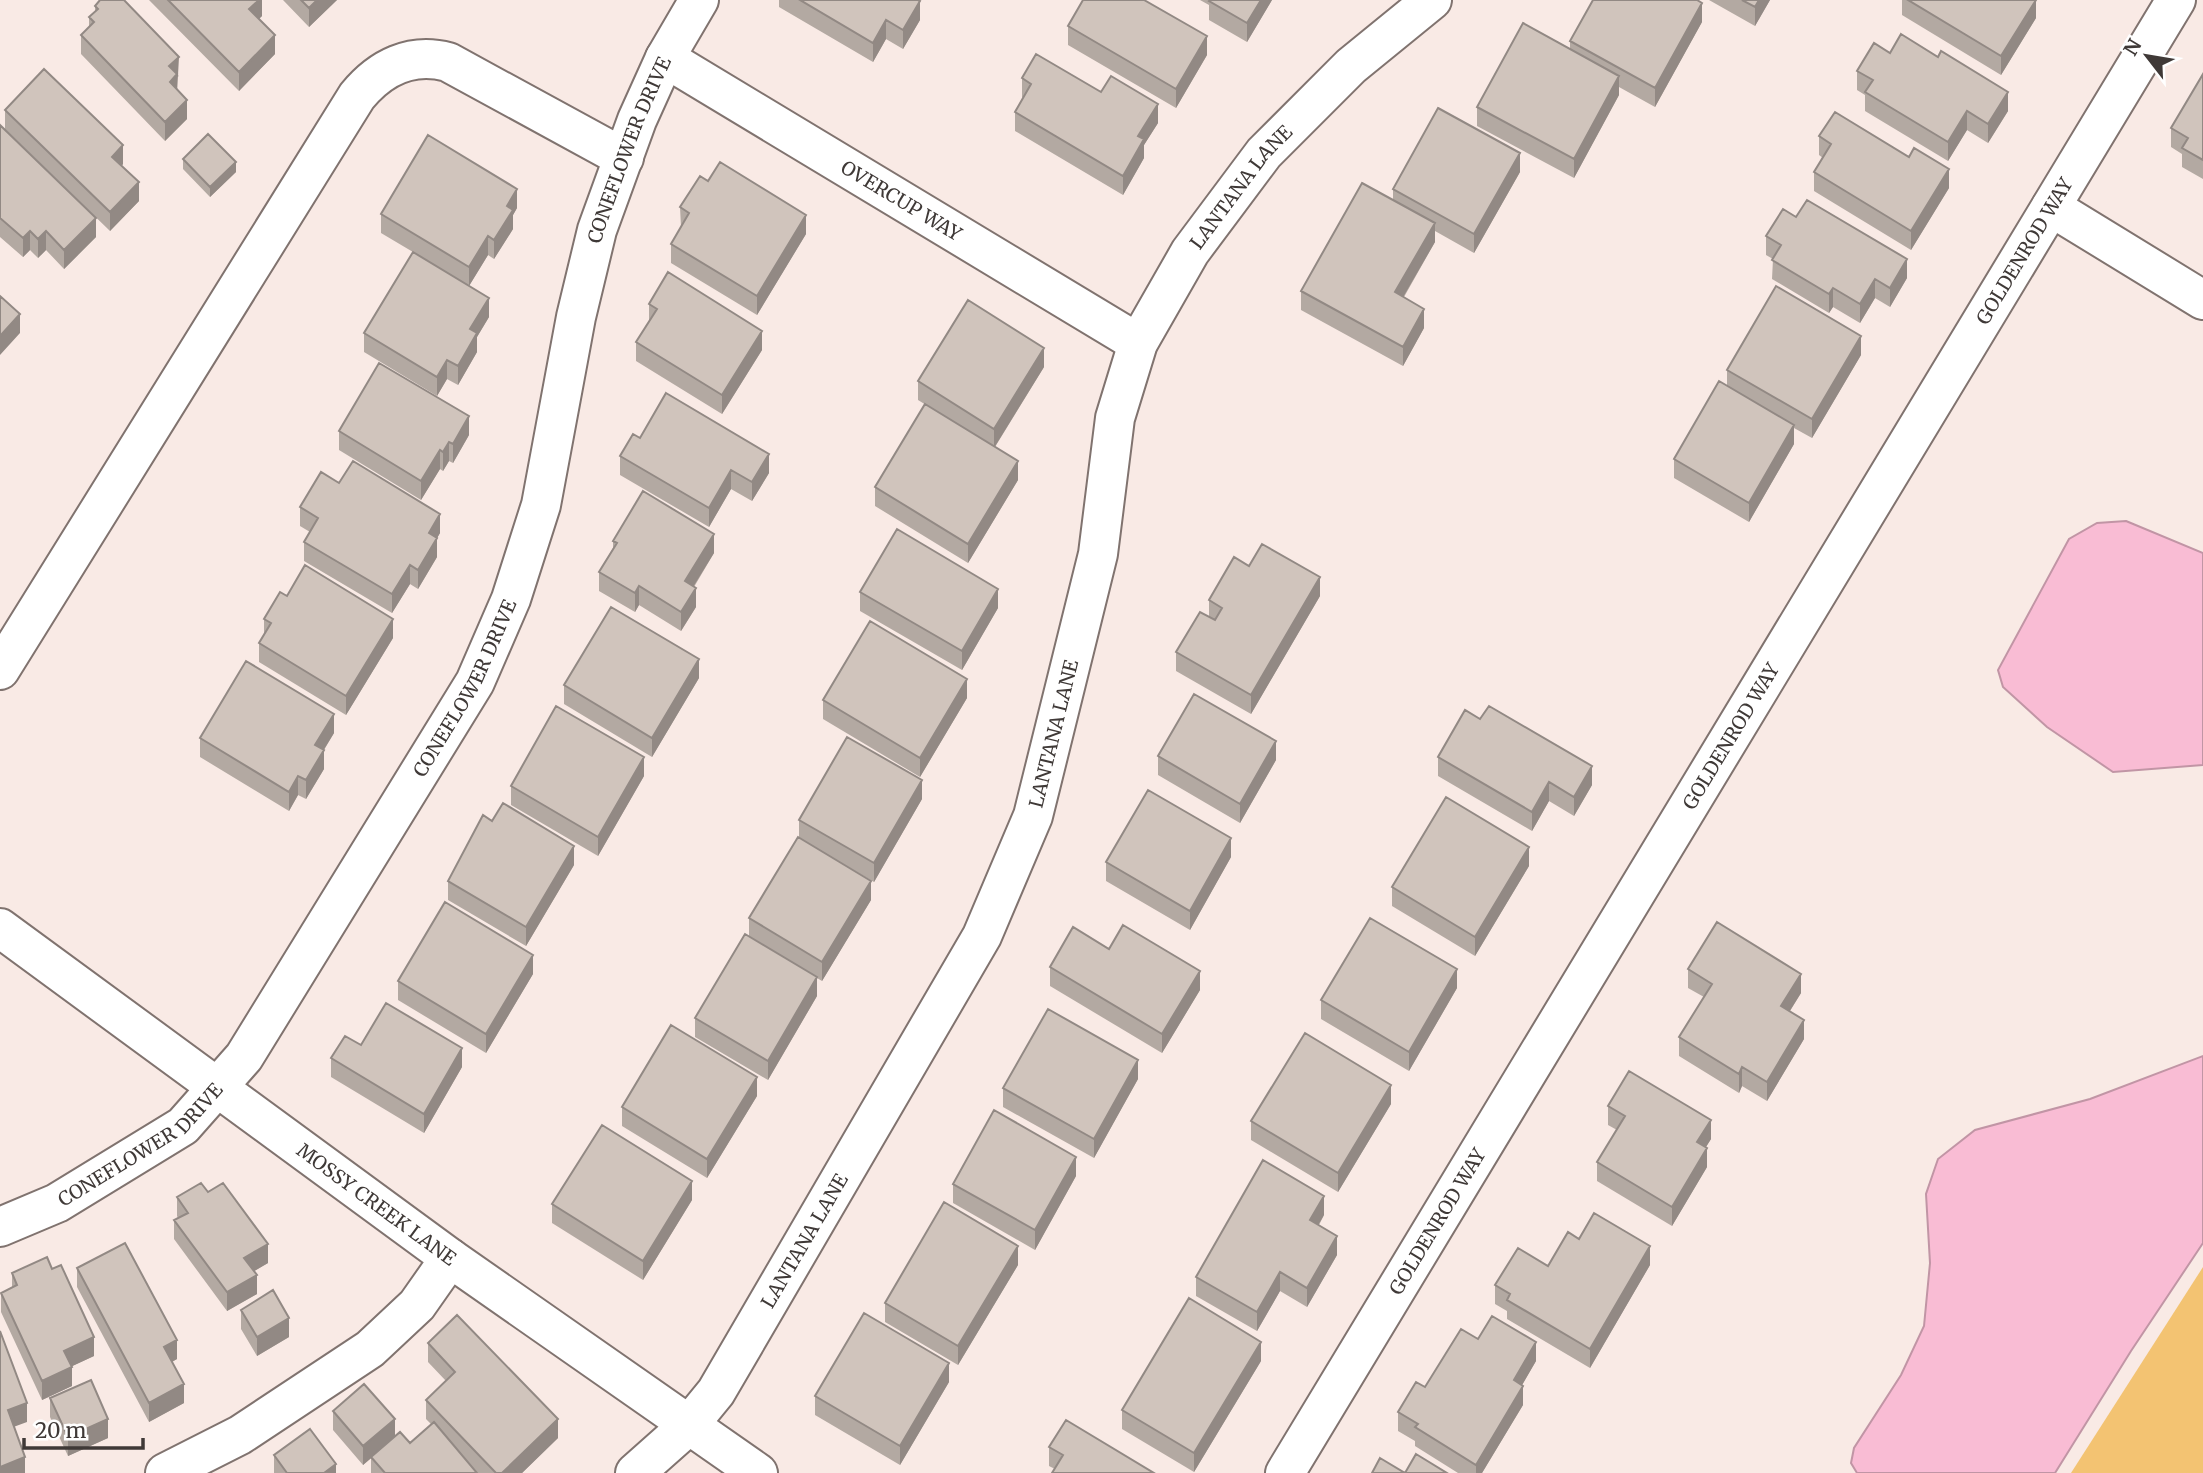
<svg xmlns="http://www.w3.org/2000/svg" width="2203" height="1473" viewBox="0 0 2203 1473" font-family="Merriweather,serif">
<rect width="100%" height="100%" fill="#f9eae5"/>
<!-- green -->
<path fill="#f3c372" d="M2203,1267V1473H2071Z"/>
<!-- water -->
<path fill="#f9bcd4" stroke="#c195a5" stroke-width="2" d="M2126,521L2203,553V765L2113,772L2047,727L2003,687L1998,670L2069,539L2097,523Z
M2203,1056V1243L2131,1351L2055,1473H1857L1851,1463L1854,1448L1901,1375L1924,1326L1930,1263L1926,1194L1938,1159L1975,1130L2090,1099Z"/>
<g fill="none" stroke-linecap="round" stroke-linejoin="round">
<defs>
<g id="minor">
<path id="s1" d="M665,58L1138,343"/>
<path d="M2051,207L2203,300"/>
<path d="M0,670L357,96C380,68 411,52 448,62L624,158"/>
<path id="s2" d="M0,928L450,1258L758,1473"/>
<path id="s3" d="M0,1227L57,1203L183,1126L244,1057L475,682L511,599L541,505L576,317L597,230L637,120L665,58L699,0"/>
<path d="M165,1473L240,1435L370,1349L417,1305L450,1258"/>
<path id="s4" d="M635,1473L689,1425L716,1392L982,936L1033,816L1098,554L1115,418L1138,343L1190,252L1264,153L1351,66L1432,0"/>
<path id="s5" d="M1285,1473L2176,0"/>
</g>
</defs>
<!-- minor casing -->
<use href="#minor" stroke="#80736f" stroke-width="42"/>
<!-- minor -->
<use href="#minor" stroke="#fff" stroke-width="38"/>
</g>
<!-- wall -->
<path fill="#b3a9a2" d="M149,0H262V16L259,19L275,54L239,91Z
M283,0H337L309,27Z
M779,0H918L920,20L903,49L886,39L873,62L779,7Z
M1082,0H1144L1207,55L1176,108L1068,45V26L1082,3Z
M1200,0H1272L1247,42L1209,20V5Z
M1709,0H1770L1755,26Z
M1902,0H2036V18L2001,75L1902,15Z
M95,6L179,76L177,77V90L187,119L165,141L81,54V35L89,27V17L95,12Z
M1702,22L1655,107L1619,87V95L1574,178L1477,126V107L1570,49V41Z
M1890,53L1938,57L2008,111L1988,143L1967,130L1948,161L1865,111V95L1857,90V71Z
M2203,74V179L2182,167V154L2171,147V128Z
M1022,78L1101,92L1158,123L1144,145V158L1123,195L1015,131V112L1023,98L1022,97Z
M5,110L123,164L122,166L139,201L110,231L5,129Z
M0,125L96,237L64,269L46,250L38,258L30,250L23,257L0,237Z
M1819,136L1909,157L1949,188L1911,250L1814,191V172L1823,158L1819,155Z
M183,159L236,172L210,197L183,169Z
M1520,172L1474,253L1435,231V242L1404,297L1424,328L1403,366L1301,310V291L1393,200V189Z
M708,181L806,234L757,315L671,263V244L681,227L680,207Z
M517,208L513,215V229L494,259L488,255L469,286L489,317L477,337V352L458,385L447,379L437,396L364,352V333L413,252L381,233V214Z
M1766,236L1907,278L1890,307L1875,298L1860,323L1833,307L1829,313L1772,279L1773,259L1766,255Z
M649,304L762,350L722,414L636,361V342L649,322Z
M1861,355L1812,438L1794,428V444L1749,522L1674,478V459L1727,386V370Z
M1044,367L995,447L1018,480L968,563L875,506V487L939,413L918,400V381Z
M339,431L469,435L453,463L449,461L443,471L440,469L421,500L339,450Z
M640,438L769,473L752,501L731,489L709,527L620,475V456Z
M339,483L440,533L437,538V557L418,589L410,584L392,613L304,561V542L310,532L300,526V507Z
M613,541L714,553L694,587L696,607L681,631L639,605L635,612L599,591V572L613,548Z
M860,592L998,608L962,670L860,611Z
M287,596L393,638L346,715L259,662V643L264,634V619Z
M1320,596L1251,714L1176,671V652L1209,617V600Z
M699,678L652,757L564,704V685Z
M967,698L920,777L823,719V700Z
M334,733L324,750V769L306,799L298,795L289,811L200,757V738Z
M1158,756L1276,760L1240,823L1158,775Z
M1438,757L1592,785L1574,816L1549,801L1532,831L1438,776Z
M644,776L598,856L511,805V786Z
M922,799L874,882L831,857L871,900L822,981L817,978V996L768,1080L695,1037V1018L749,937V918L799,838V820Z
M1231,857L1190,930L1106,881V862Z
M574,865L526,946L448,900V881Z
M1529,866L1475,956L1392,906V887Z
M1109,949L1200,990L1162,1053L1050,986V967Z
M1688,969L1801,993L1790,1011L1804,1039L1767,1101L1742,1086L1739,1093L1679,1056V1037L1704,997L1688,988Z
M533,974L486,1053L398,1000V981Z
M1457,988L1409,1071L1321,1019V1000Z
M361,1045L462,1067L424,1133L331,1077V1058Z
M1138,1079L1094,1158L1003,1107V1088Z
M757,1096L707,1178L622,1126V1107Z
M1391,1104L1338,1192L1251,1140V1121Z
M1608,1106L1711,1139L1706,1147L1707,1167L1672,1226L1597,1181V1162L1617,1130L1608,1125Z
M1076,1176L1035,1250L953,1203V1184Z
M208,1192L268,1263L254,1271L257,1294L227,1311L174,1239V1220L178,1218L177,1216V1197Z
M692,1200L643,1280L552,1223V1204Z
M1324,1215L1319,1225L1337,1255L1307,1307L1280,1291L1257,1331L1196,1296V1277Z
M1579,1239L1650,1265L1590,1368L1507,1319V1311L1495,1304V1285L1548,1266Z
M1018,1265L958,1365L885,1322V1303Z
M77,1268L177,1359L172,1362L184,1403L149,1422L77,1287Z
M12,1273L94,1356L72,1366V1386L42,1400L1,1312V1293L12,1287Z
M241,1310L289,1337L257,1356L241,1329Z
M1478,1339L1536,1361L1522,1385L1523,1405L1482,1473H1458L1415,1446V1441L1398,1431V1412Z
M428,1343L558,1438L522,1473H371V1458L363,1465L333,1430V1411L410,1443L431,1424L426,1419V1400L446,1381L428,1362Z
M1261,1361L1194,1472L1122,1429V1410Z
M949,1382L900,1465L815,1415V1396Z
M50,1398L108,1438L68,1456L50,1417Z
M1049,1447L1154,1473L1055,1469L1049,1466Z
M274,1455L336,1473H274Z"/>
<!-- shaded-wall -->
<path fill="#928984" d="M259,0H262V16L249,28V9Z
M317,0H337L309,27V8Z
M1261,0H1272L1247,42V23Z
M1759,0H1770L1755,26V7Z
M2036,0V18L2001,75V56Z
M920,1V20L903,49V30Z
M1702,3V22L1655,107V88Z
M886,20V39L873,62V43Z
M275,35V54L239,91V72Z
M1207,36V55L1176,108V89Z
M179,57L177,93L170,101L169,66Z
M1619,76V95L1574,178V159Z
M2008,92V111L1988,143V124Z
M187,100V119L165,141V122Z
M1158,104V123L1144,145V158L1123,195V176L1138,136Z
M1967,111V130L1948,161V142Z
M123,145V164L112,176V157Z
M1520,153V172L1474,253V234Z
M236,162V172L210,197V187Z
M1949,169V188L1911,250V231Z
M139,182V201L110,231V212Z
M517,189V208L513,215V229L494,259V240L507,206Z
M806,215V234L757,315V296Z
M96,218V237L64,269V250Z
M1435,223V242L1395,311V292Z
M30,231V250L23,257V238Z
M46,231V250L38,258V239Z
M488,236V255L469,286V267Z
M1907,259V278L1890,307V288Z
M1875,279V298L1860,323V304Z
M1833,288V307L1829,313V294Z
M489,298V317L477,337V352L458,385V366L470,329Z
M1424,309V328L1403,366V347Z
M20,314V333L0,355V336Z
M762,331V350L722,414V395Z
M1861,336V355L1812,438V419Z
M1044,348V367L994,448V429Z
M447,360V379L437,396V377Z
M469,416V435L453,463V444Z
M1794,425V444L1749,522V503Z
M449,442V461L443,471V452Z
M440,450V469L421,500V481Z
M769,454V473L752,501V482Z
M1018,461V480L968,563V544Z
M731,470V489L709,527V508Z
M440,514V533L429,552V533Z
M714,534V553L685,600V581Z
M437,538V557L418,589V570Z
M410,565V584L392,613V594Z
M1320,577V596L1251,714V695Z
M639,586V605L635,612V593Z
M696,588V607L681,631V612Z
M998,589V608L962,670V651Z
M393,619V638L346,715V696Z
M699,659V678L652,757V738Z
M967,679V698L920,777V758Z
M334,714V733L315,764V745Z
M1276,741V760L1240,823V804Z
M324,750V769L306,799V780Z
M644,757V776L598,856V837Z
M1592,766V785L1574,816V797Z
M298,776V795L289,811V792Z
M922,780V799L874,882V863Z
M1549,782V801L1532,831V812Z
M1231,838V857L1190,930V911Z
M574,846V865L526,946V927Z
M1529,847V866L1475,956V937Z
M871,881V900L822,981V962Z
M533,955V974L486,1053V1034Z
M1457,969V988L1409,1071V1052Z
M1200,971V990L1162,1053V1034Z
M1801,974V993L1781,1025V1006Z
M817,977V996L768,1080V1061Z
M1804,1020V1039L1767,1101V1082Z
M462,1048V1067L424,1133V1114Z
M1138,1060V1079L1094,1158V1139Z
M1742,1067V1086L1739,1093V1074Z
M757,1077V1096L707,1178V1159Z
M1391,1085V1104L1338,1192V1173Z
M1711,1120V1139L1697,1161V1142Z
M1707,1148V1167L1672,1226V1207Z
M1076,1157V1176L1035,1250V1230Z
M692,1181V1200L643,1280V1261Z
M1324,1196V1215L1310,1239V1220Z
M1337,1236V1255L1307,1307V1288Z
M268,1244V1263L244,1277V1258Z
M1018,1246V1265L958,1365V1346Z
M1650,1246V1265L1590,1368V1349Z
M1280,1272V1291L1257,1331V1312Z
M257,1275V1294L227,1311V1292Z
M289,1318V1337L257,1356V1337Z
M94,1337V1356L64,1370V1351Z
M177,1340V1359L164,1366V1347Z
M1261,1342V1361L1194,1472V1453Z
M1536,1342V1361L1514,1399V1380Z
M949,1363V1382L900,1465V1446Z
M72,1367V1386L42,1400V1381Z
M184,1384V1403L149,1422V1403Z
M1523,1386V1405L1482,1473H1476V1465Z
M27,1403V1422L8,1429V1410Z
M108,1419V1438L68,1456V1437Z
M395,1419V1438L363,1465V1446Z
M558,1419V1438L522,1473H502Z
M25,1457V1473H0V1467Z
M336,1464V1473H324Z"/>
<!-- building -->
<path fill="#d0c4bc" stroke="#928984" stroke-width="2" d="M100,0H124L179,57L169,66L177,74L170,82L187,100L165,122L81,35L94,22L89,17L98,9L95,6Z
M168,0H259L249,9L275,35L239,72Z
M301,0H317L309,8Z
M800,0H918L920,1L903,30L886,20L873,43Z
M1083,0H1144L1207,36L1176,89L1068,26Z
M1210,0H1261L1247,23L1209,1Z
M1593,0H1697L1702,3L1655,88L1570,41Z
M1742,0H1759L1755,7Z
M1908,0H2036L2001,56Z
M1523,23L1619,76L1574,159L1477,107Z
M1901,34L1938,57L1941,51L2008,92L1988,124L1967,111L1948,142L1865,92L1873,80L1857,71L1874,43L1890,53Z
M1036,54L1101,92L1111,76L1158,104L1138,136L1144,139L1123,176L1015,112L1031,84L1022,78Z
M44,69L123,145L112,157L139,182L110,212L5,110Z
M2203,74V160L2182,148L2188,138L2171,128Z
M1438,108L1520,153L1474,234L1393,189Z
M1835,112L1909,157L1914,148L1949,169L1911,231L1814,172L1831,144L1819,136Z
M0,125L96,218L64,250L46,231L38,239L30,231L23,238L0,218Z
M208,134L236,162L210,187L183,159Z
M428,135L517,189L507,206L513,210L494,240L488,236L469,267L381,214Z
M720,162L806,215L757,296L671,244L689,213L680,207L700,176L708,181Z
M1362,183L1435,223L1395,292L1424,309L1403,347L1301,291Z
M1807,200L1907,259L1890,288L1875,279L1860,304L1833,288L1829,294L1772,260L1781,245L1766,236L1783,209L1796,217Z
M413,252L489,298L470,329L477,333L458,366L447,360L437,377L364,333Z
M668,272L762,331L722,395L636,342L657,309L649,304Z
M1776,286L1861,336L1812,419L1727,370Z
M0,296L20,314L0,336Z
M968,300L1044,348L994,429L918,381Z
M379,363L469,416L453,444L449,442L443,452L440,450L421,481L339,431Z
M1719,381L1794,425L1749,503L1674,459Z
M666,393L769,454L752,482L731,470L709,508L620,456L633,434L640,438Z
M925,404L1018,461L968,544L875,487Z
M353,461L440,514L429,533L437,538L418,570L410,565L392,594L304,542L318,518L300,507L321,472L339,483Z
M643,491L714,534L685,581L696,588L681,612L639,586L635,593L599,572L617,543L613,541Z
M897,529L998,589L962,651L860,592Z
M1262,544L1320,577L1251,695L1176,652L1200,612L1215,620L1222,608L1209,600L1234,557L1249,566Z
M305,565L393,619L346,696L259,643L271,623L264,619L280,592L287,596Z
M611,607L699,659L652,738L564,685Z
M870,621L967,679L920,758L823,700Z
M246,661L334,714L315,745L324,750L306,780L298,776L289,792L200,738Z
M1194,694L1276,741L1240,804L1158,756Z
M556,706L644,757L598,837L511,786Z
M1489,706L1592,766L1574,797L1549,782L1532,812L1438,757L1465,710L1480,719Z
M847,737L922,780L874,863L799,820Z
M1148,790L1231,838L1190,911L1106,862Z
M1446,797L1529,847L1475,937L1392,887Z
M503,803L574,846L526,927L448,881L483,815L492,821Z
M798,837L871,881L822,962L749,918Z
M445,902L533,955L486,1034L398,981Z
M1370,918L1457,969L1409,1052L1321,1000Z
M1717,922L1801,974L1781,1006L1804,1020L1767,1082L1742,1067L1739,1074L1679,1037L1712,984L1688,969Z
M1123,925L1200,971L1162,1034L1050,967L1073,927L1109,949Z
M745,934L817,977L768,1061L695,1018Z
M386,1003L462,1048L424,1114L331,1058L345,1036L361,1045Z
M1048,1009L1138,1060L1094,1139L1003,1088Z
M671,1025L757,1077L707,1159L622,1107Z
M1305,1033L1391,1085L1338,1173L1251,1121Z
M1629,1071L1711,1120L1697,1142L1707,1148L1672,1207L1597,1162L1625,1116L1608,1106Z
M994,1110L1076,1157L1035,1230L953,1184Z
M602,1125L692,1181L643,1261L552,1204Z
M1263,1160L1324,1196L1310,1220L1337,1236L1307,1288L1280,1272L1257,1312L1196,1277Z
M201,1183L208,1192L223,1183L268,1244L244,1258L257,1275L227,1292L174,1220L188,1213L177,1197Z
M944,1202L1018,1246L958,1346L885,1303Z
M1594,1213L1650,1246L1590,1349L1507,1300L1510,1294L1495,1285L1518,1248L1548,1266L1568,1232L1579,1239Z
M125,1243L177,1340L164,1347L184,1384L149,1403L77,1268Z
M47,1257L52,1269L61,1265L94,1337L64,1351L72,1367L42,1381L1,1293L17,1285L12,1273Z
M273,1290L289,1318L257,1337L241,1310Z
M1189,1298L1261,1342L1194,1453L1122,1410Z
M864,1313L949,1363L900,1446L815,1396Z
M457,1315L558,1419L502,1473H496L426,1400L455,1372L428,1343Z
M1492,1316L1536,1342L1514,1380L1523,1386L1476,1465L1415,1427L1418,1424L1398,1412L1416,1382L1425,1387L1461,1329L1478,1339Z
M0,1331L27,1403L8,1410L25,1457L0,1467Z
M91,1380L108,1419L68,1437L50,1398Z
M364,1384L395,1419L363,1446L333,1411Z
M1066,1420L1154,1473H1052L1063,1455L1049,1447Z
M434,1422L477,1473H385L371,1457L400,1432L410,1443Z
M310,1429L336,1464L324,1473H287L274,1455Z
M1416,1454L1447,1473H1405Z
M1380,1458L1405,1473H1372Z"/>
<g text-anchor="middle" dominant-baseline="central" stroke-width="5" stroke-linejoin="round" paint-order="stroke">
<!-- street labels -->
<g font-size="19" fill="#3f3937" stroke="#fff">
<text stroke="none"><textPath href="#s3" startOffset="1298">CONEFLOWER DRIVE</textPath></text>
<text stroke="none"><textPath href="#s4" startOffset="1446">LANTANA LANE</textPath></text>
<text stroke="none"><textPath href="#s1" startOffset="276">OVERCUP WAY</textPath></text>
<text stroke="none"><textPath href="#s5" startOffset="1428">GOLDENROD WAY</textPath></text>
<text stroke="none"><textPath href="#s3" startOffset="732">CONEFLOWER DRIVE</textPath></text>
<text stroke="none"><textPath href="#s4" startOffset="858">LANTANA LANE</textPath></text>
<text stroke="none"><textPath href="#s5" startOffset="861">GOLDENROD WAY</textPath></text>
<text stroke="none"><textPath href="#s3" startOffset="164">CONEFLOWER DRIVE</textPath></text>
<text stroke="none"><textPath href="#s2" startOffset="467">MOSSY CREEK LANE</textPath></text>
<text stroke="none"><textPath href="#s5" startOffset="294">GOLDENROD WAY</textPath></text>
<text stroke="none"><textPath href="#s4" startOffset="290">LANTANA LANE</textPath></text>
</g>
</g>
<!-- north arrow -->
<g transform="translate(2147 56) rotate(301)" stroke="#ffffff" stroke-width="5" paint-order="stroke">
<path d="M0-5L12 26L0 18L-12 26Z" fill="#3f3937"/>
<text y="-10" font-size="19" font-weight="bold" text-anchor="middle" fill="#3f3937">N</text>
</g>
<!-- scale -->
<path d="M24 1438v10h119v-10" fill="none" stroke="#3f3937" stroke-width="3.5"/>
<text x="35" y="1438" font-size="21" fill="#3f3937" stroke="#ffffff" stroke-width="5" paint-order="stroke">20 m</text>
</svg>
